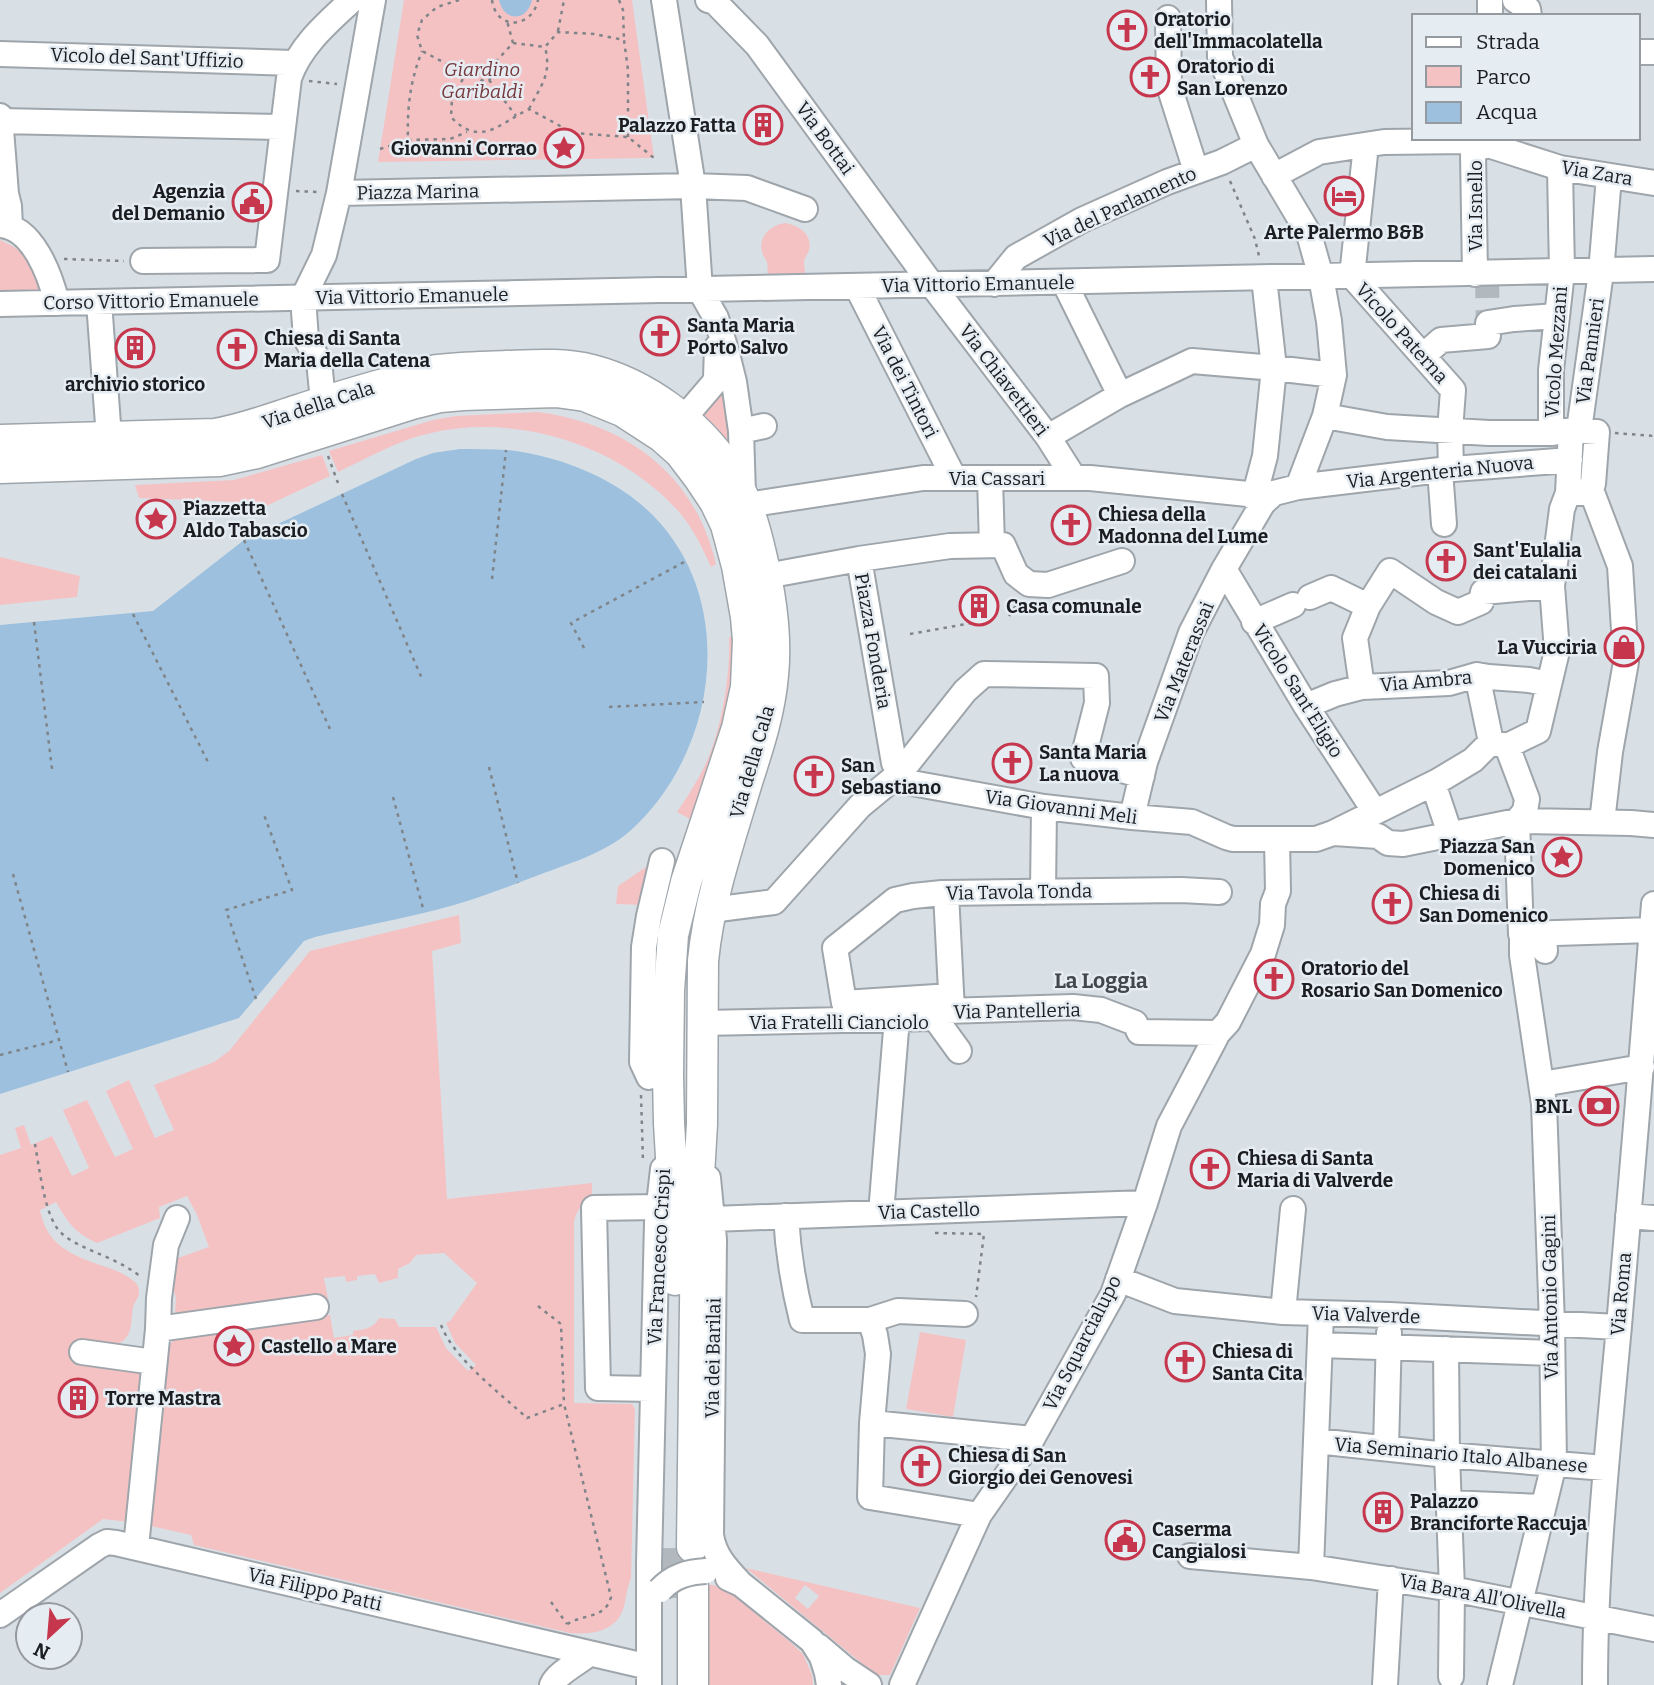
<svg xmlns="http://www.w3.org/2000/svg" width="1654" height="1685" viewBox="0 0 1654 1685" font-family="Bitter,serif">
<rect width="100%" height="100%" fill="#d8e0e6"/>
<!-- green -->
<path fill="#f5c2c4" fill-rule="evenodd" d="M404,0H632L654,158L378,162Z
M785,223C799,225 813,235 809,250C808,254 805,257 804,261C804,265 805,269 805,273L768,274C767,270 768,266 767,262C766,259 763,256 762,252C758,236 771,225 785,223Z
M0,240C23,250 38,263 38,290L0,291Z
M729,383L731,445L718,429L702,413Z
M538,412C627,424 695,474 716,564L711,567C702,547 693,528 679,512C620,445 518,413 431,433C398,440 368,458 338,472L329,451L433,420L456,416Z
M322,455L330,476L247,515L238,502L139,498L135,485L234,480Z
M0,557L80,576L77,597L0,605Z
M732,636C736,701 712,759 690,819L677,812C685,800 693,788 700,775C720,741 731,676 729,637Z
M646,867L651,874L643,905L616,904L618,886Z
M459,915L461,943L432,951L447,1199L592,1183V1200C580,1205 577,1210 574,1222V1403L632,1404L635,1409L631,1579C626,1590 627,1595 624,1606C618,1631 593,1635 570,1633L194,1545L191,1535L146,1525L166,1353C170,1341 175,1338 187,1333L330,1315L334,1338L353,1335V1331C364,1329 373,1329 379,1318L395,1319L399,1327H436L446,1348L468,1371L476,1365L455,1343L446,1323L450,1321L477,1283L444,1253L416,1255L410,1263L398,1269V1278L379,1283L375,1274L357,1276V1280L346,1282L345,1276L324,1278L328,1299L177,1319L175,1310L176,1298L172,1283L175,1259L209,1247L197,1215L187,1196L159,1207L160,1218L97,1243C74,1232 69,1224 56,1202L40,1210C47,1247 74,1256 106,1267C116,1270 127,1275 135,1282C138,1285 139,1287 139,1292C139,1298 135,1301 133,1307C131,1317 133,1329 126,1338C121,1344 113,1345 106,1346L147,1376L129,1522L103,1519L0,1593V1155L21,1148L15,1128L24,1125L31,1145L52,1136L72,1176L89,1168L63,1110L87,1100L115,1157L133,1149L106,1091L129,1080L155,1138L174,1130L154,1085L214,1062L229,1051L310,951Z
M920,1332L966,1340L953,1417L906,1409Z
M746,1568L920,1608L890,1675H876ZM805,1585L819,1596L808,1609L795,1598Z
M706,1584L717,1586L729,1592L790,1642L803,1654L812,1675L813,1685H705Z"/>
<!-- water -->
<path fill="#9cc0de" d="M499,0H532C527,22 504,22 499,0Z
M460,449C475,449 492,449 507,450C549,455 591,469 626,493C741,572 727,744 630,831C606,852 574,862 544,873C515,884 485,896 454,905C408,918 361,926 315,937L304,941L239,1018L0,1094V625L153,611L244,540L416,459L433,453Z"/>
<g fill="none" stroke-linecap="round" stroke-linejoin="round">
<!-- minor-tunnel -->
<path stroke="#b2b9be" stroke-width="24" stroke-dasharray="24 12" stroke-linecap="butt" d="M1487,274L1488,336"/>
<!-- major-tunnel -->
<path stroke="#b2b9be" stroke-width="30" stroke-dasharray="30 15" stroke-linecap="butt" d="M675,1548L676,1598"/>
<defs>
<path id="minor" d="M664,0L693,186L700,290L716,318L726,350L734,382L741,431L743,495
M708,0L715,2L757,45L932,285L1048,437L1074,478
M1219,0L1220,57L1256,145L1309,234L1321,277L1329,321L1334,375L1325,416L1298,487
M1490,0V16
M1515,0L1528,9L1529,16
M1168,18L1169,86L1196,171
M1638,52H1654
M0,54L294,63
M0,116L6,194L9,206L10,226
M0,121L282,127
M1366,145L1352,276L1453,390L1450,431L1451,469
M1274,176L1319,152L1384,142L1467,141L1485,144L1560,168L1654,183
M339,193L693,186L747,188L805,209
M0,225C33,227 50,275 57,303
M143,261L267,260L289,78C300,46 327,23 352,0
M1475,274L1473,153L1485,144L1487,138
M1064,282L1120,395
M994,284L1016,257L1082,220L1167,182L1222,162L1256,145
M857,287L954,478
M303,298L324,255L339,193L373,0
M303,298L306,339L319,361L323,401
M99,302L109,438
M0,304L1654,269
M1488,323L1514,319L1557,316
M1423,356L1441,340L1488,336
M1325,416L1387,427L1489,433H1551L1565,431
M684,418L714,383L716,378L717,347
M1579,430L1601,272L1609,177
M741,431L764,426
M1551,433V370L1562,272L1560,168
M1048,437L1120,395L1192,361L1274,368L1334,375
M1440,470L1444,524
M990,478L992,545
M1588,489L1593,495L1620,566L1626,662L1610,752L1602,822
M1263,503L1256,490L1265,456L1274,368L1264,278
M747,505L923,478H1090L1248,494L1263,503
M859,559L894,763L906,782L1044,807L1132,817L1192,822L1226,837L1233,839H1316L1333,833L1438,781L1473,760L1491,742L1507,746
M1224,569L1306,706L1375,812
M766,576L859,559L950,546L1003,545L1016,574L1029,584L1048,585L1122,561
M1310,597L1331,588L1368,606
M1254,622L1293,605
M1477,675L1491,742
M1362,687L1355,638L1368,606L1390,571L1436,602L1458,612L1481,602L1483,592L1552,586
M1306,706L1335,694L1362,687L1449,683L1477,675L1489,677L1529,680L1549,684
M1507,746L1538,731L1557,651L1552,586L1562,509L1568,493L1571,430L1597,432L1593,484L1585,493H1568
M1436,792L1450,834
M1132,817L1145,762L1191,633L1224,569L1263,503L1274,493L1298,487L1440,470L1570,460
M1334,833L1378,836L1388,843L1403,844L1517,821L1525,811L1527,799L1507,746
M1043,892L1044,807
M946,893L952,1011
M711,910L774,902L860,806L900,773L965,691L984,674L1096,676L1097,703L1083,758L1142,776
M1652,930L1521,934L1517,821L1631,823L1654,825
M951,996L844,1003L835,948L895,900L913,896L942,893L1181,890L1219,892
M935,1018L945,1011L1073,1007L1101,1010L1135,1023L1139,1032L1218,1033
M935,1018L959,1051
M703,1023L935,1018
M649,1077L642,1062L644,947L649,916L662,861
M1542,1084L1642,1067
M708,1178L714,1240L711,1535C714,1556 727,1569 741,1584
M881,1213L897,1018
M786,1216C788,1254 793,1284 802,1320H870L898,1311L965,1314
M1628,1216L1654,1218
M713,1219L1145,1203
M1118,1279L1175,1301L1283,1312L1390,1315L1618,1327
M1283,1312L1293,1209
M870,1320L875,1335L878,1354L872,1423
M158,1329L316,1307
M1320,1345L1552,1353
M1446,1349L1447,1455L1452,1589L1451,1677
M82,1352L154,1362
M653,1389L598,1388L594,1208L658,1207
M1316,1441L1447,1455L1605,1468
M1386,1448L1389,1333
M1449,1503L1543,1507
M979,1515L870,1497L872,1423L1032,1439
M136,1547L158,1329L159,1298L166,1245L177,1218
M1190,1556L1311,1567L1452,1589L1654,1629
M1311,1567L1321,1314
M728,1578L741,1584L812,1641L822,1657L827,1673L829,1685
M0,1615L99,1546L107,1542L116,1543L649,1667
M818,1646L845,1669L869,1685
M552,1685C557,1673 578,1663 589,1654
M649,1685V1564L657,1222L663,1169
M902,1685L979,1515L1032,1439L1113,1294L1145,1203L1169,1126L1218,1033L1228,1022L1263,954L1272,925L1273,904L1278,891L1277,840
M1385,1685L1391,1579
M1500,1685L1554,1464L1552,1324L1544,1104L1522,955V939L1544,937L1545,951
M1595,1685C1595,1565 1608,1446 1619,1326C1631,1185 1643,1045 1654,904"/>
<path id="major" d="M0,440L215,434C244,429 270,419 298,410C325,401 352,393 380,385C398,380 418,374 437,370C460,367 483,367 506,366C535,365 564,363 592,370C646,384 697,422 728,468C746,495 755,527 762,558C771,596 777,636 773,675C770,711 759,745 748,779C730,839 709,899 703,961L702,1124L696,1225L692,1547
M0,468L219,461L257,453L412,404L440,397L463,395L556,392L585,396L622,411L662,437L680,453L699,478L715,502L726,525L737,566L746,617L748,640L746,687L737,728L686,882L673,935L669,991L668,1075L669,1123L675,1225V1280
M693,1685V1587"/>
</defs>
<!-- minor casing -->
<use href="#minor" stroke="#9ea5ab" stroke-width="28"/>
<!-- major casing -->
<use href="#major" stroke="#9ea5ab" stroke-width="33"/>
<!-- path -->
<path stroke="#7f8489" stroke-width="2.5" stroke-dasharray="3.5 5" stroke-linecap="butt" d="M459,0L437,7L422,20L417,35L422,51L445,63L464,77L452,99L451,117C480,148 499,124 529,109L573,133L628,137L654,158
M492,0C496,31 532,29 538,0
M619,0L623,10L624,40
M558,31L564,0
M513,43L545,47L558,32L594,34L624,40L628,70V137
M478 74a7 7 0 1 1 14 0a7 7 0 1 1-14 0Z
M490,68L513,43L507,21
M464,77L478,73
M489,80L516,116
M309,81L337,84
M529,109C541,85 552,75 545,47
M408,140L450,139L467,132
M380,149L408,140C407,107 410,82 422,51
M1230,181L1255,239L1259,256
M296,191L317,192
M64,259L124,261
M1615,433L1654,436
M328,456L338,483
M342,494L423,681
M244,540L330,729
M492,579L506,450
M133,614L209,764
M1009,616L1018,602
M34,622L52,769
M910,634L989,620
M584,648L571,623L686,561
M609,707L704,702
M489,767L518,883
M393,797L424,912
M13,874L68,1072
M256,999L226,910L292,890L263,812
M0,1055L59,1040
M641,1095L643,1162
M35,1144C39,1166 44,1210 57,1228C64,1238 77,1244 88,1249C106,1257 125,1264 141,1277
M935,1233L984,1234L976,1297
M538,1306L561,1324L564,1404
M441,1325C454,1359 500,1393 527,1418L564,1404L611,1597C605,1621 578,1613 564,1627
M551,1602L567,1624"/>
<!-- minor -->
<use href="#minor" stroke="#fff" stroke-width="24"/>
<!-- major -->
<use href="#major" stroke="#fff" stroke-width="30"/>
<defs>
<path id="minor-bridge" d="M660,1590C673,1576 688,1572 706,1571"/>
</defs>
<!-- minor-bridge casing -->
<use href="#minor-bridge" stroke="#9ea5ab" stroke-width="28" stroke-linecap="butt"/>
<!-- minor-bridge -->
<use href="#minor-bridge" stroke="#fff" stroke-width="24"/>
</g>
<!-- icons -->
<defs>
<symbol id="church-ring" viewBox="-11 -11 22 22"><circle r="9.5" fill="#e5edf3" stroke="#c6364d" stroke-width="1.5"/><path d="M-1.2-6h2.4v3.5h3.3v2.4h-3.3V6h-2.4V-.1h-3.3v-2.4h3.3Z" fill="#c6364d"/></symbol>
<symbol id="building-ring" viewBox="-11 -11 22 22"><circle r="9.5" fill="#e5edf3" stroke="#c6364d" stroke-width="1.5"/><path d="M-4-6H4V6H1V3H-1V6H-4ZM-2.5-4.3h1.7v1.8h-1.7ZM.8-4.3h1.7v1.8H.8ZM-2.5-1h1.7V.8h-1.7ZM.8-1h1.7V.8H.8Z" fill="#c6364d"/></symbol>
<symbol id="sight-ring" viewBox="-11 -11 22 22"><circle r="9.5" fill="#e5edf3" stroke="#c6364d" stroke-width="1.5"/><path d="M0-6L1.8-2.2L6-1.7L2.9 1.2L3.7 5.4L0 3.3L-3.7 5.4L-2.9 1.2L-6-1.7L-1.8-2.2Z" fill="#c6364d"/></symbol>
<symbol id="hotel-ring" viewBox="-11 -11 22 22"><circle r="9.5" fill="#e5edf3" stroke="#c6364d" stroke-width="1.5"/><path d="M-6-4.5h1.5V1H6V5H4.5V3h-9V5H-6ZM-4 0a1.8 1.8 0 1 1 3.6 0ZM.5 0V-2.5h3Q6-2.5 6 0Z" fill="#c6364d"/></symbol>
<symbol id="civic-ring" viewBox="-11 -11 22 22"><circle r="9.5" fill="#e5edf3" stroke="#c6364d" stroke-width="1.5"/><path d="M-.6-6.5H3V-4.5H.6V-3L4-1V1h2V6H-6V1h2V-1L-.6-3ZM-1.2 2.5V6h2.4V2.5Z" fill="#c6364d"/></symbol>
<symbol id="shop-ring" viewBox="-11 -11 22 22"><circle r="9.5" fill="#e5edf3" stroke="#c6364d" stroke-width="1.5"/><path d="M-5-2.5h2.3a2.7 3.5 0 0 1 5.4 0H5L5.5 6h-11ZM-1.5-2.5h3a1.5 2.3 0 0 0-3 0Z" fill="#c6364d"/></symbol>
<symbol id="bank-ring" viewBox="-11 -11 22 22"><circle r="9.5" fill="#e5edf3" stroke="#c6364d" stroke-width="1.5"/><path d="M-6-4H6V4H-6ZM0-2.3a2.3 2.3 0 1 0 0 4.6a2.3 2.3 0 1 0 0-4.6Z" fill="#c6364d"/></symbol>
</defs>
<g fill-rule="evenodd">
<use href="#church-ring" x="1105" y="8" width="44" height="44"/>
<use href="#church-ring" x="1128" y="55" width="44" height="44"/>
<use href="#building-ring" x="741" y="103" width="44" height="44"/>
<use href="#sight-ring" x="542" y="126" width="44" height="44"/>
<use href="#hotel-ring" x="1322" y="174" width="44" height="44"/>
<use href="#civic-ring" x="230" y="180" width="44" height="44"/>
<use href="#church-ring" x="638" y="314" width="44" height="44"/>
<use href="#building-ring" x="113" y="326" width="44" height="44"/>
<use href="#church-ring" x="215" y="327" width="44" height="44"/>
<use href="#sight-ring" x="134" y="497" width="44" height="44"/>
<use href="#church-ring" x="1049" y="503" width="44" height="44"/>
<use href="#church-ring" x="1424" y="539" width="44" height="44"/>
<use href="#building-ring" x="957" y="584" width="44" height="44"/>
<use href="#shop-ring" x="1602" y="625" width="44" height="44"/>
<use href="#church-ring" x="990" y="741" width="44" height="44"/>
<use href="#church-ring" x="792" y="754" width="44" height="44"/>
<use href="#sight-ring" x="1540" y="835" width="44" height="44"/>
<use href="#church-ring" x="1370" y="882" width="44" height="44"/>
<use href="#church-ring" x="1252" y="957" width="44" height="44"/>
<use href="#bank-ring" x="1577" y="1084" width="44" height="44"/>
<use href="#church-ring" x="1188" y="1147" width="44" height="44"/>
<use href="#sight-ring" x="212" y="1324" width="44" height="44"/>
<use href="#church-ring" x="1163" y="1340" width="44" height="44"/>
<use href="#building-ring" x="56" y="1376" width="44" height="44"/>
<use href="#church-ring" x="899" y="1444" width="44" height="44"/>
<use href="#building-ring" x="1361" y="1490" width="44" height="44"/>
<use href="#civic-ring" x="1103" y="1518" width="44" height="44"/>
</g>
<g text-anchor="middle" dominant-baseline="central" stroke-width="5" stroke-linejoin="round" paint-order="stroke">
<!-- poi labels -->
<g font-size="19" font-weight="bold" fill="#1b1d20" stroke="#e5edf3" text-anchor="start">
<text x="1154" y="19">Oratorio<tspan x="1154" dy="22">dell'Immacolatella</tspan></text>
<text x="1177" y="66">Oratorio di<tspan x="1177" dy="22">San Lorenzo</tspan></text>
<text x="736" y="125" text-anchor="end">Palazzo Fatta</text>
<text x="537" y="148" text-anchor="end">Giovanni Corrao</text>
<text x="225" y="191" text-anchor="end">Agenzia<tspan x="225" dy="22">del Demanio</tspan></text>
<text x="1344" y="232" text-anchor="middle">Arte Palermo B&amp;B</text>
<text x="687" y="325">Santa Maria<tspan x="687" dy="22">Porto Salvo</tspan></text>
<text x="264" y="338">Chiesa di Santa<tspan x="264" dy="22">Maria della Catena</tspan></text>
<text x="135" y="384" text-anchor="middle">archivio storico</text>
<text x="183" y="508">Piazzetta<tspan x="183" dy="22">Aldo Tabascio</tspan></text>
<text x="1098" y="514">Chiesa della<tspan x="1098" dy="22">Madonna del Lume</tspan></text>
<text x="1473" y="550">Sant'Eulalia<tspan x="1473" dy="22">dei catalani</tspan></text>
<text x="1006" y="606">Casa comunale</text>
<text x="1597" y="647" text-anchor="end">La Vucciria</text>
<text x="1039" y="752">Santa Maria<tspan x="1039" dy="22">La nuova</tspan></text>
<text x="841" y="765">San<tspan x="841" dy="22">Sebastiano</tspan></text>
<text x="1535" y="846" text-anchor="end">Piazza San<tspan x="1535" dy="22">Domenico</tspan></text>
<text x="1419" y="893">Chiesa di<tspan x="1419" dy="22">San Domenico</tspan></text>
<text x="1301" y="968">Oratorio del<tspan x="1301" dy="22">Rosario San Domenico</tspan></text>
<text x="1572" y="1106" text-anchor="end">BNL</text>
<text x="1237" y="1158">Chiesa di Santa<tspan x="1237" dy="22">Maria di Valverde</tspan></text>
<text x="261" y="1346">Castello a Mare</text>
<text x="1212" y="1351">Chiesa di<tspan x="1212" dy="22">Santa Cita</tspan></text>
<text x="105" y="1398">Torre Mastra</text>
<text x="948" y="1455">Chiesa di San<tspan x="948" dy="22">Giorgio dei Genovesi</tspan></text>
<text x="1410" y="1501">Palazzo<tspan x="1410" dy="22">Branciforte Raccuja</tspan></text>
<text x="1152" y="1529">Caserma<tspan x="1152" dy="22">Cangialosi</tspan></text>
</g>
<!-- street labels -->
<g font-size="19" fill="#1b1d20" stroke="#e5edf3">
<text transform="translate(147 58) rotate(2)">Vicolo del Sant'Uffizio</text>
<text transform="translate(825 138) rotate(54)">Via Bottai</text>
<text transform="translate(1597 173) rotate(10)">Via Zara</text>
<text transform="translate(418 192) rotate(-1)">Piazza Marina</text>
<text transform="translate(1475 206) rotate(-90)">Via Isnello</text>
<text transform="translate(1120 207) rotate(-25)">Via del Parlamento</text>
<text transform="translate(978 284) rotate(-1)">Via Vittorio Emanuele</text>
<text transform="translate(412 296) rotate(-1)">Via Vittorio Emanuele</text>
<text transform="translate(151 301) rotate(-1)">Corso Vittorio Emanuele</text>
<text transform="translate(1402 333) rotate(48)">Vicolo Paterna</text>
<text transform="translate(1590 351) rotate(-82)">Via Pannieri</text>
<text transform="translate(1556 352) rotate(-86)">Vicolo Mezzani</text>
<text transform="translate(1004 380) rotate(53)">Via Chiavettieri</text>
<text transform="translate(905 382) rotate(63)">Via dei Tintori</text>
<text transform="translate(318 405) rotate(-18)">Via della Cala</text>
<text transform="translate(1440 472) rotate(-6)">Via Argenteria Nuova</text>
<text x="997" y="478">Via Cassari</text>
<text transform="translate(873 641) rotate(80)">Piazza Fonderia</text>
<text transform="translate(1184 662) rotate(-68)">Via Materassai</text>
<text transform="translate(1426 681) rotate(-5)">Via Ambra</text>
<text transform="translate(1298 691) rotate(58)">Vicolo Sant'Eligio</text>
<text transform="translate(752 762) rotate(-74)">Via della Cala</text>
<text transform="translate(1061 807) rotate(8)">Via Giovanni Meli</text>
<text transform="translate(1019 892) rotate(-1)">Via Tavola Tonda</text>
<text transform="translate(1017 1011) rotate(-1)">Via Pantelleria</text>
<text x="839" y="1022">Via Fratelli Cianciolo</text>
<text transform="translate(929 1211) rotate(-2)">Via Castello</text>
<text transform="translate(659 1257) rotate(-87)">Via Francesco Crispi</text>
<text transform="translate(1621 1294) rotate(-85)">Via Roma</text>
<text transform="translate(1550 1297) rotate(-91)">Via Antonio Gagini</text>
<text transform="translate(1366 1315) rotate(2)">Via Valverde</text>
<text transform="translate(1082 1343) rotate(-63)">Via Squarcialupo</text>
<text transform="translate(713 1358) rotate(-89)">Via dei Barilai</text>
<text transform="translate(1461 1455) rotate(5)">Via Seminario Italo Albanese</text>
<text transform="translate(315 1589) rotate(13)">Via Filippo Patti</text>
<text transform="translate(1483 1596) rotate(11)">Via Bara All'Olivella</text>
</g>
<!-- park labels -->
<g font-size="19" font-style="italic" fill="#76383c" stroke="#e5edf3">
<text x="482" y="69">Giardino<tspan x="482" dy="22">Garibaldi</tspan></text>
</g>
<!-- neighbourhood labels -->
<g font-size="21" font-weight="bold" fill="#41474c" stroke="#e5edf3">
<text x="1101" y="981">La Loggia</text>
</g>
</g>
<!-- legend -->
<rect x="1412" y="14" width="228" height="126" fill="#e5edf3" stroke="#949a9f" stroke-width="2"/>
<rect x="1426" y="37" width="35" height="10" fill="#ffffff" stroke="#949a9f" stroke-width="2"/>
<text x="1476" y="49" font-size="21" fill="#1b1d20">Strada</text>
<rect x="1426" y="66" width="35" height="21" fill="#f5c2c4" stroke="#949a9f" stroke-width="2"/>
<text x="1476" y="84" font-size="21" fill="#1b1d20">Parco</text>
<rect x="1426" y="102" width="35" height="21" fill="#9cc0de" stroke="#949a9f" stroke-width="2"/>
<text x="1476" y="119" font-size="21" fill="#1b1d20">Acqua</text>
<!-- north arrow -->
<g transform="translate(49 1636) rotate(206)"><circle r="33" fill="#e5edf3" stroke="#949a9f" stroke-width="2"/>
<path d="M0-5L12 26L0 18L-12 26Z" fill="#c6364d"/>
<text y="-10" font-size="19" font-weight="bold" text-anchor="middle" fill="#1b1d20">N</text>
</g>
</svg>
